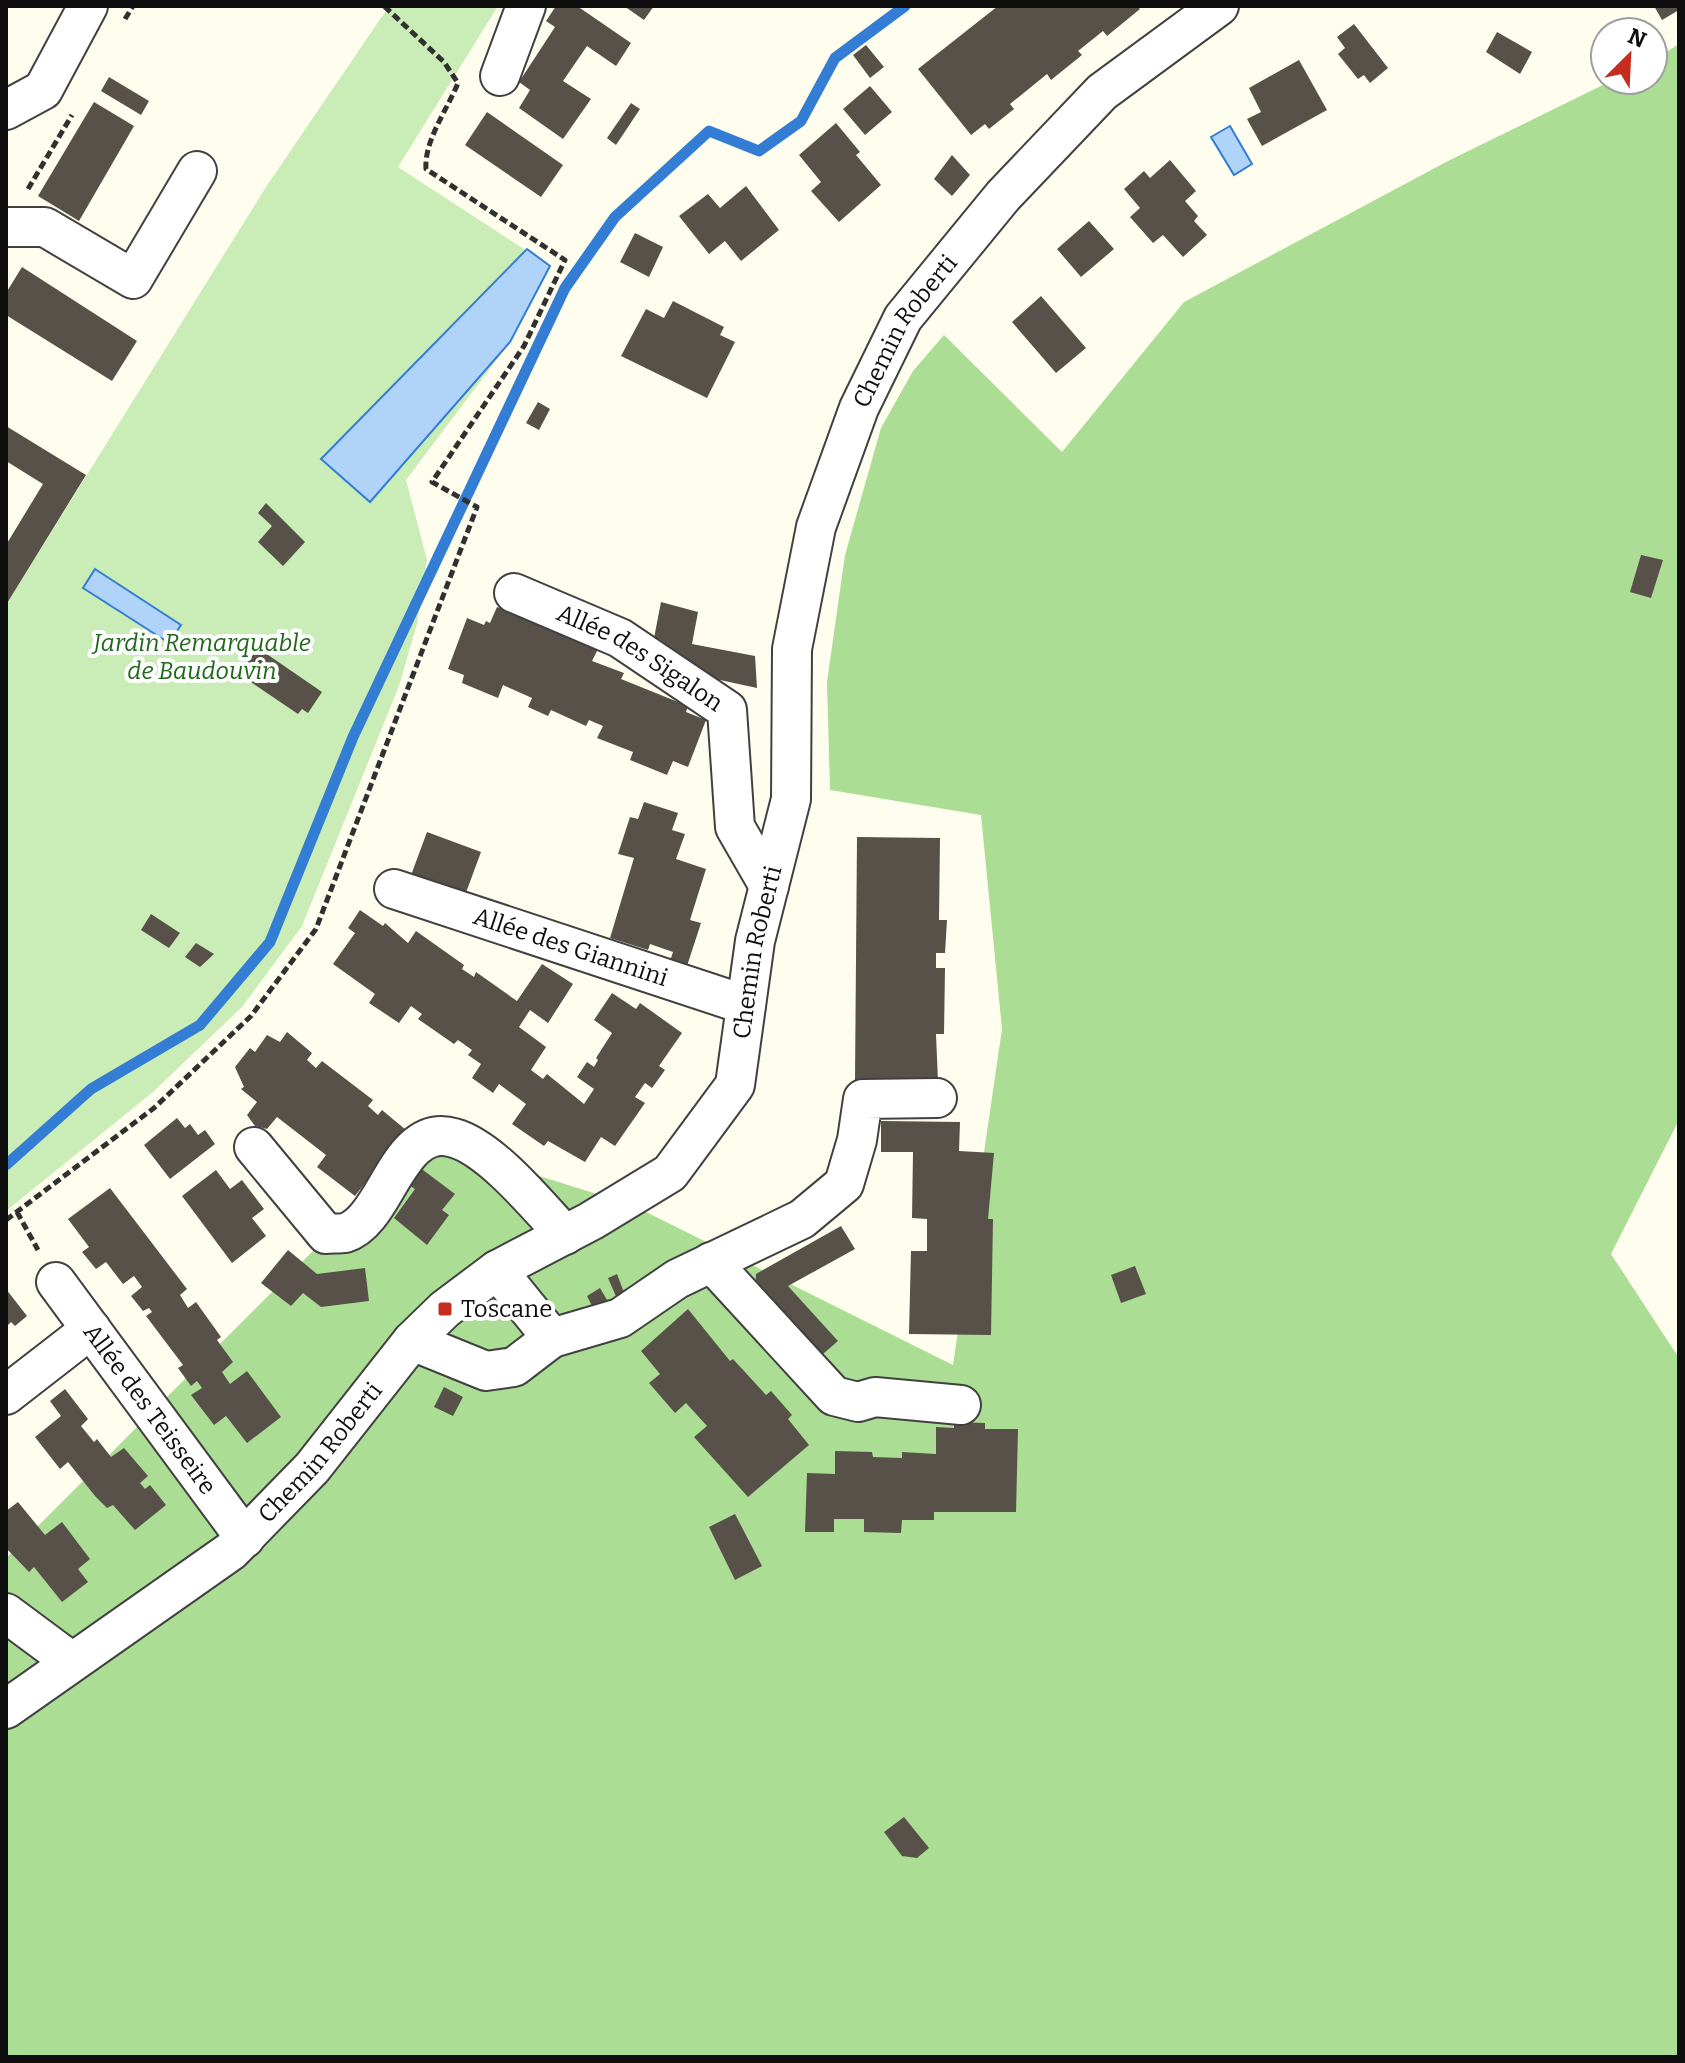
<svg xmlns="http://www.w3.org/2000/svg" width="1685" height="2063" viewBox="0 0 1685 2063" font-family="Bitter,serif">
<rect width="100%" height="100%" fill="#fffeee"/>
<!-- green -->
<path fill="#caecb6" d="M389,6H498L398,167L550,266L510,342L406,480L427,560L417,624L399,686L302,926L242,1007L153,1092L6,1211V605L266,187Z"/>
<!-- forest -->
<path fill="#abdd94" d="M1679,44V1120L1611,1254L1679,1358V2057H6V1558L424,1140L632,1205L953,1365L1002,1029L981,815L830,790L827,682L845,555L881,428L913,371L944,335L1062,452L1184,302L1448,161L1613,80H1653V60Z"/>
<!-- water -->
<path fill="#b0d4f9" stroke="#337dd4" stroke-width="2" d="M1230,126L1252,164L1234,175L1211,137Z
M527,249L550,266L510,342L370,502L321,459Z
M95,569L181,625L169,643L83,588Z"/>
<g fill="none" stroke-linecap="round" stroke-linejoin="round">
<!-- stream -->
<path stroke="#337dd4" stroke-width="11" d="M6,1165L91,1089L200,1025L270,942L353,737L565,288L615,217L709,131L759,151L801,121L835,58L905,6"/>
</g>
<!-- building -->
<path fill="#575149" d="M556,6H577L631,43L616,66L587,46L563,81L591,99L563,139L519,108L530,90L519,82L555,27L546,21Z
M624,6H654L644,20Z
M998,6H1137L1140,9L1107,36L1103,31L1078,51L1082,55L1051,80L1047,74L1010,104L1014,109L989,129L985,124L971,135L918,69Z
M1654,6H1679V10L1662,20Z
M1354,24L1388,68L1370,83L1364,75L1358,79L1338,54L1345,48L1337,37Z
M1497,32L1532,52L1520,74L1486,52Z
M866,45L884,67L870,78L853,55Z
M1299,60L1327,110L1262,146L1247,119L1261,112L1249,88Z
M109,77L149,101L141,115L101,91Z
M870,86L892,112L865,135L843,109Z
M94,102L134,126L79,221L38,196Z
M631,103L640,109L616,145L607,138Z
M487,112L563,165L541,197L465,145Z
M836,123L860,152L856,155L881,185L839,222L811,191L821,182L799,155Z
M952,155L970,175L952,196L934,179Z
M1170,160L1196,191L1185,201L1198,216L1194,221L1207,235L1183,257L1163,235L1153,243L1130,217L1140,208L1124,189L1144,171L1150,178Z
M746,186L779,230L741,261L725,241L709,254L679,216L708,194L720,208Z
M1089,221L1114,249L1081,277L1057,249Z
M635,233L663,247L649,277L620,262Z
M22,267L137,341L112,381L6,315V293Z
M1041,296L1086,348L1056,373L1012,322Z
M673,301L724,327L720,335L735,342L707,398L621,356L646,309L664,318Z
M538,402L550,409L539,430L526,423Z
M6,426L86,475L6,605V545L43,484L6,461Z
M266,503L305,542L283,566L258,542L272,526L258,513Z
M1641,555L1663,560L1651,598L1630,592Z
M661,602L698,612L692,644L755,656L757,688L697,675L658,657L661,640L654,638Z
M497,607L599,647L592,661L624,673L621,679L688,706L686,712L706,720L688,767L673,761L667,775L630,760L633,752L597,738L603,726L589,720L586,726L551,710L548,716L528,707L532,698L503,685L498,698L462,683L464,675L448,669L467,618L484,625L486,621L490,623Z
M258,648L322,692L308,713L302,709L298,714L239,674Z
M644,802L678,813L672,830L685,834L676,859L706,869L690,920L701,923L687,966L670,961L673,952L650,944L648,950L610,938L634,858L618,854L630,817L638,819Z
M427,832L481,852L464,898L410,878Z
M857,837L940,838L939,920H947L945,953H936V968H945L944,1034H936L938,1082L855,1081Z
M360,910L383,926L385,923L408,943L416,931L464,965L462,969L474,977L476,972L517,1001L542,964L573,984L548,1023L530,1010L519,1027L546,1047L531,1070L543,1079L547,1074L584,1104L594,1089L577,1077L587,1062L594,1067L598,1060L596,1058L612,1033L594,1020L612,993L636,1009L640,1003L682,1033L659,1066L665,1070L652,1088L645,1083L635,1097L645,1103L615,1146L601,1137L585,1162L548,1141L544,1146L512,1124L526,1104L499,1084L493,1093L472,1078L481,1064L468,1055L472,1050L458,1040L454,1044L418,1019L422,1014L411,1006L399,1023L369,1003L375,994L333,964L355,933L348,928Z
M151,914L180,933L169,948L141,930Z
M196,943L214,954L200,967L185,957Z
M287,1032L312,1053L307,1060L316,1068L322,1061L373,1100L368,1106L378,1115L382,1110L406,1130L355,1196L317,1167L326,1155L277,1117L267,1129L255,1126L247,1115L257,1102L241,1089L244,1087L235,1067L250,1048L255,1052L267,1035L280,1042Z
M177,1118L185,1128L190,1124L198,1135L205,1130L215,1144L170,1179L144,1145Z
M881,1121L960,1122L959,1151L994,1153L988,1219H993L991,1335L909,1334L911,1251H927V1219L912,1218L913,1152H881Z
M419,1167L455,1194L442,1210L449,1215L427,1245L394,1218L415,1189L406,1183Z
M216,1170L230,1189L242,1180L264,1209L252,1218L266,1236L232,1263L182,1196Z
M110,1188L187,1289L180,1295L188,1308L196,1302L221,1337L217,1340L233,1362L222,1372L230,1384L247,1371L281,1417L247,1443L226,1416L214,1425L191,1395L202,1388L197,1381L191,1386L178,1368L183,1365L146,1316L152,1312L149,1308L143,1311L131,1296L142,1287L134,1276L123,1284L106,1262L96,1269L82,1252L89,1247L68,1219Z
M841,1226L855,1249L788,1286L838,1341L817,1359L755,1290L756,1274Z
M288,1250L317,1274L365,1268L369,1301L321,1307L303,1293L291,1306L261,1283Z
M1135,1266L1146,1294L1121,1303L1111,1275Z
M617,1274L626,1298L618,1301L608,1278Z
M600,1288L610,1305L595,1312L587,1296Z
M6,1289L27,1316L15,1326L11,1322L6,1327Z
M688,1309L730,1361L733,1359L766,1395L771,1391L792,1415L788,1419L809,1445L748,1497L694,1437L707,1426L686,1403L675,1413L649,1383L660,1374L641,1351Z
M444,1387L463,1397L453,1416L434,1407Z
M65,1389L88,1419L81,1426L94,1442L97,1439L111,1457L124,1448L148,1476L140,1483L145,1489L150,1485L166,1505L135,1530L113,1505L107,1508L95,1496L68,1462L60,1469L35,1437L61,1416L50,1401Z
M954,1422L985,1423V1429H1018L1016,1512H934V1520H902L901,1533L864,1532V1519H834V1532H805L807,1473L835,1474V1451L872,1452L873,1457L902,1458V1452L936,1454V1427L954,1428Z
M18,1502L45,1535L62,1522L90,1559L78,1569L88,1582L62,1602L34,1567L29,1572L6,1548V1511Z
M735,1514L762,1566L735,1580L709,1527Z
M904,1817L929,1848L917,1858L902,1856L884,1832Z"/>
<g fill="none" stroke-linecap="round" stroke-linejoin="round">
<defs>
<g id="minor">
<path d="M500,76L526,6"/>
<path d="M6,110L43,90L88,6"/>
<path d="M6,227H45L133,279L197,171"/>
<path id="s1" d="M514,593L620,638L727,710L735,827L769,886"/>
<path id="s2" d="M394,889L746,1005"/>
<path d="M254,1147L326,1234C332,1233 339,1234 345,1233C387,1221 397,1121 454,1138C491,1148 539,1207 565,1235"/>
<path d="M711,1262L834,1396L858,1402L875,1397L961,1405"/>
<path id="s3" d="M56,1282L245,1538"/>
<path d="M552,1338L620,1318L677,1279L802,1219L844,1184L857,1140L863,1099L937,1098"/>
<path d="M412,1341L486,1371L514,1367L552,1338L497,1270"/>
<path d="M6,1395L91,1329"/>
<path d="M6,1613L72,1662"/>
<path id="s4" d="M6,1709L231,1551L312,1468L412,1341L445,1309L497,1270L591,1221L670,1173L735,1085L755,941L791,799L792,649L816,527L859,408L903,318L1003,196L1102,92L1219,6"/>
</g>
</defs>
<!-- minor casing -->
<use href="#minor" stroke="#414141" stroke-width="42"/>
<!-- path -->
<path stroke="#303030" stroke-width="5" stroke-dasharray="8 4" stroke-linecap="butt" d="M125,19L133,6
M28,189L72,115
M17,1212L38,1250
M6,1220L154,1108L251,1016L316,929L477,507L432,482L524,346L565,260L426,169C424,141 447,110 458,83L444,62L384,6"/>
<!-- minor -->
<use href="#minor" stroke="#fff" stroke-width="38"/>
</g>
<!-- markers -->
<rect fill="#c52e1e" stroke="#fff" stroke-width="3" x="437" y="1301" width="16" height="16" rx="4"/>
<g text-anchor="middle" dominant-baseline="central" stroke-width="8" stroke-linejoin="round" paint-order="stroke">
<!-- street labels -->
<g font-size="24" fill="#0e0e0e" stroke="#fff">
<text stroke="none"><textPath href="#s4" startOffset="1754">Chemin Roberti</textPath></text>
<text stroke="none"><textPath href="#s1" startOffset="142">Allée des Sigalon</textPath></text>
<text stroke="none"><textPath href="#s2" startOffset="186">Allée des Giannini</textPath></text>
<text stroke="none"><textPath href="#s4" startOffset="1106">Chemin Roberti</textPath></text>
<text stroke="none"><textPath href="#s3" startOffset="158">Allée des Teisseire</textPath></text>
<text stroke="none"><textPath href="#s4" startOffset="408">Chemin Roberti</textPath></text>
</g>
<!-- park labels -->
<g font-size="24" font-style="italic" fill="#20691a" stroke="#fff">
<text x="202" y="643">Jardin Remarquable<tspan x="202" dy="28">de Baudouvin</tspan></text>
</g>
<!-- poi labels -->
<g font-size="24" fill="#0e0e0e" stroke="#fff" text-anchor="start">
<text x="461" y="1309">Toscane</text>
</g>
</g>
<!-- border -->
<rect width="1685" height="2063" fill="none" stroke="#0e0e0e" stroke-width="16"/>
<!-- north arrow -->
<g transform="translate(1629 56) rotate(24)"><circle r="38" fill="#ffffff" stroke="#9f9f9f" stroke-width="2"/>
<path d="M0-6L14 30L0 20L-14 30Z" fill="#c52e1e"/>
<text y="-12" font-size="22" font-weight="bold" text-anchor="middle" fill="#0e0e0e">N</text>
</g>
</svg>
